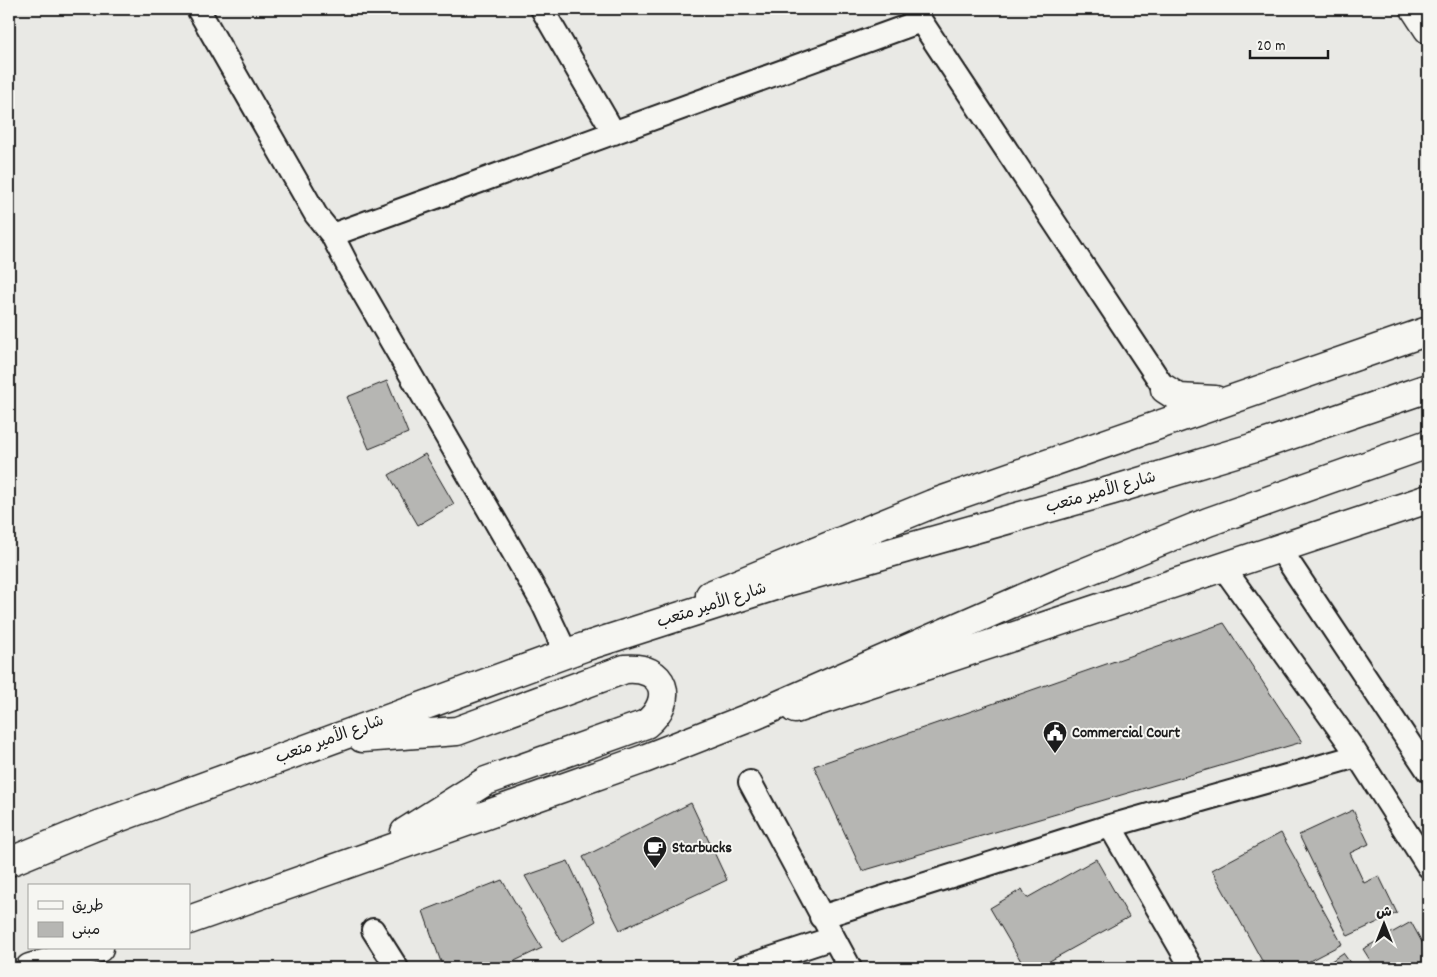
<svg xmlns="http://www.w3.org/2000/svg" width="1437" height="977" viewBox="0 0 1437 977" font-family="Dekko,'Playpen Sans Arabic',sans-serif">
<rect width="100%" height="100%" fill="#e9e9e5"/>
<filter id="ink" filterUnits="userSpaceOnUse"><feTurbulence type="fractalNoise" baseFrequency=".02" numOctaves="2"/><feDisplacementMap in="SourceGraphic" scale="10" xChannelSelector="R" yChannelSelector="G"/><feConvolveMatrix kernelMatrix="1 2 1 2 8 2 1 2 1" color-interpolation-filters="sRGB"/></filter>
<g filter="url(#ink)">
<!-- building -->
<path fill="#b6b6b3" stroke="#1c1c1c" d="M387,381L408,433L369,449L347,397Z
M425,454L454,504L418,525L389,475Z
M1224,623L1302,742L862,871L814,766Z
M691,803L727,880L620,930L583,857Z
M1353,810L1369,844L1350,853L1364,883L1379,876L1397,913L1348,936L1299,835Z
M1281,833L1342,944L1296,968H1266L1212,870Z
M1096,859L1129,917L1037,968H1025L990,908L1022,889L1027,898Z
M568,861L596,921L562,942L525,876Z
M502,880L542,948L500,968H443L423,911Z
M1411,922L1428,953V968H1375L1363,949Z
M1343,953L1354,968H1321Z"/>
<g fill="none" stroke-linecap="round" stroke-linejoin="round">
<defs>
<path id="street" d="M198,9L316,215L332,235
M542,9L614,133
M913,9L1165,389
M1280,549L1428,771
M1223,567L1350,744L1428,866
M566,653L542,602L349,268L332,235L921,21
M750,782L850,968
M1110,826L1192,968
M821,917L1110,826L1357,756
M373,930L397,968
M742,968L833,938"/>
<path id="secondary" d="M1415,9L1428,29
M1165,389L1179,398L1215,400
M710,595L932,504L1428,331
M795,709L1428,499"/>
<path id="primary" d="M362,738L457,731L625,669C665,665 676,700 646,724L486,781L405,832
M9,862L96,826L584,647L790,581L1113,490L1255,447L1428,388
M189,920L644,759L756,715L1063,581L1208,522L1428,444
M30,968L99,948"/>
</defs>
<!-- street casing -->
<use href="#street" stroke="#1c1c1c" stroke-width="26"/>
<!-- secondary casing -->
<use href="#secondary" stroke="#1c1c1c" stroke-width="31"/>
<!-- primary casing -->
<use href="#primary" stroke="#1c1c1c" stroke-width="31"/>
<!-- street -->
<use href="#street" stroke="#f6f6f2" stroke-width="22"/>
<!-- secondary -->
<use href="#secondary" stroke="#f6f6f2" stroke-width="28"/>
<!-- primary -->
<use href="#primary" stroke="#f6f6f2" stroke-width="28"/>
</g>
</g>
<!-- icons -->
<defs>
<symbol id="civic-pin" viewBox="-11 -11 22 30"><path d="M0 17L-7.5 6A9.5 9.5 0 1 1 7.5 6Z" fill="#1c1c1c" stroke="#f6f6f2"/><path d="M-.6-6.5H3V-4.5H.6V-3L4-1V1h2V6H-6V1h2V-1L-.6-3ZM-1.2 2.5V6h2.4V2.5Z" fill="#fff"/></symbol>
<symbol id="cafe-pin" viewBox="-11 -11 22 30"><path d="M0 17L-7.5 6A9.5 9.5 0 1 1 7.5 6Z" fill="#1c1c1c" stroke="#f6f6f2"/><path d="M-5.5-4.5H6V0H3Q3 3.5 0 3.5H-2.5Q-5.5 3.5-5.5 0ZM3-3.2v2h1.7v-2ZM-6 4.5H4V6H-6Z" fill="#fff"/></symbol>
</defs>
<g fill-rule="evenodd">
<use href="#civic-pin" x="1041" y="719" width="28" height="38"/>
<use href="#cafe-pin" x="641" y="834" width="28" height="38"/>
</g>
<g text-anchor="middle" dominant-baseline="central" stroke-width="4" stroke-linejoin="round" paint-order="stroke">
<!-- street labels -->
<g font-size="16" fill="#1c1c1c" stroke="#f6f6f2">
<text transform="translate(1101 493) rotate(-16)">شارع الأمير متعب</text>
<text transform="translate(712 606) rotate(-18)">شارع الأمير متعب</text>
<text transform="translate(330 740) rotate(-20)">شارع الأمير متعب</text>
</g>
<!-- poi labels -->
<g font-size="16" font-weight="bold" fill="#1c1c1c" stroke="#f6f6f2" text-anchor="start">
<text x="1072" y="733">Commercial Court</text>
<text x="672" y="848">Starbucks</text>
</g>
</g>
<!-- margin -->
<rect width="1437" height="977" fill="none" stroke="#f6f6f2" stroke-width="30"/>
<rect x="15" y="15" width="1407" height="947" fill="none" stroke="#1c1c1c" stroke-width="2" filter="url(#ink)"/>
<!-- legend -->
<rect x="28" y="884" width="162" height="65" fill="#f6f6f2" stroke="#9f9f9c"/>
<rect x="38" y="901" width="25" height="8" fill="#f6f6f2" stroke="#9f9f9c"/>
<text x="72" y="910" font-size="15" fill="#1c1c1c">طريق</text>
<rect x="38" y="922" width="25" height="15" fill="#b6b6b3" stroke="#9f9f9c"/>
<text x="72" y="934" font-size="15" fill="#1c1c1c">مبنى</text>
<!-- north arrow -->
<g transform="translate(1384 924)" stroke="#f6f6f2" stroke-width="4" paint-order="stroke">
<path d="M0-4L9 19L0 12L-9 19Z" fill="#1c1c1c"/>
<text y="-8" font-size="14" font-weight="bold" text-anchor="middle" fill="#1c1c1c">ش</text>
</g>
<!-- scale -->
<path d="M1250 50v8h78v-8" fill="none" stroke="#1c1c1c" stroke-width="2.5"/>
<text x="1257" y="50" font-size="15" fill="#1c1c1c" stroke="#f6f6f2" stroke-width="4" paint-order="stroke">20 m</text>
</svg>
